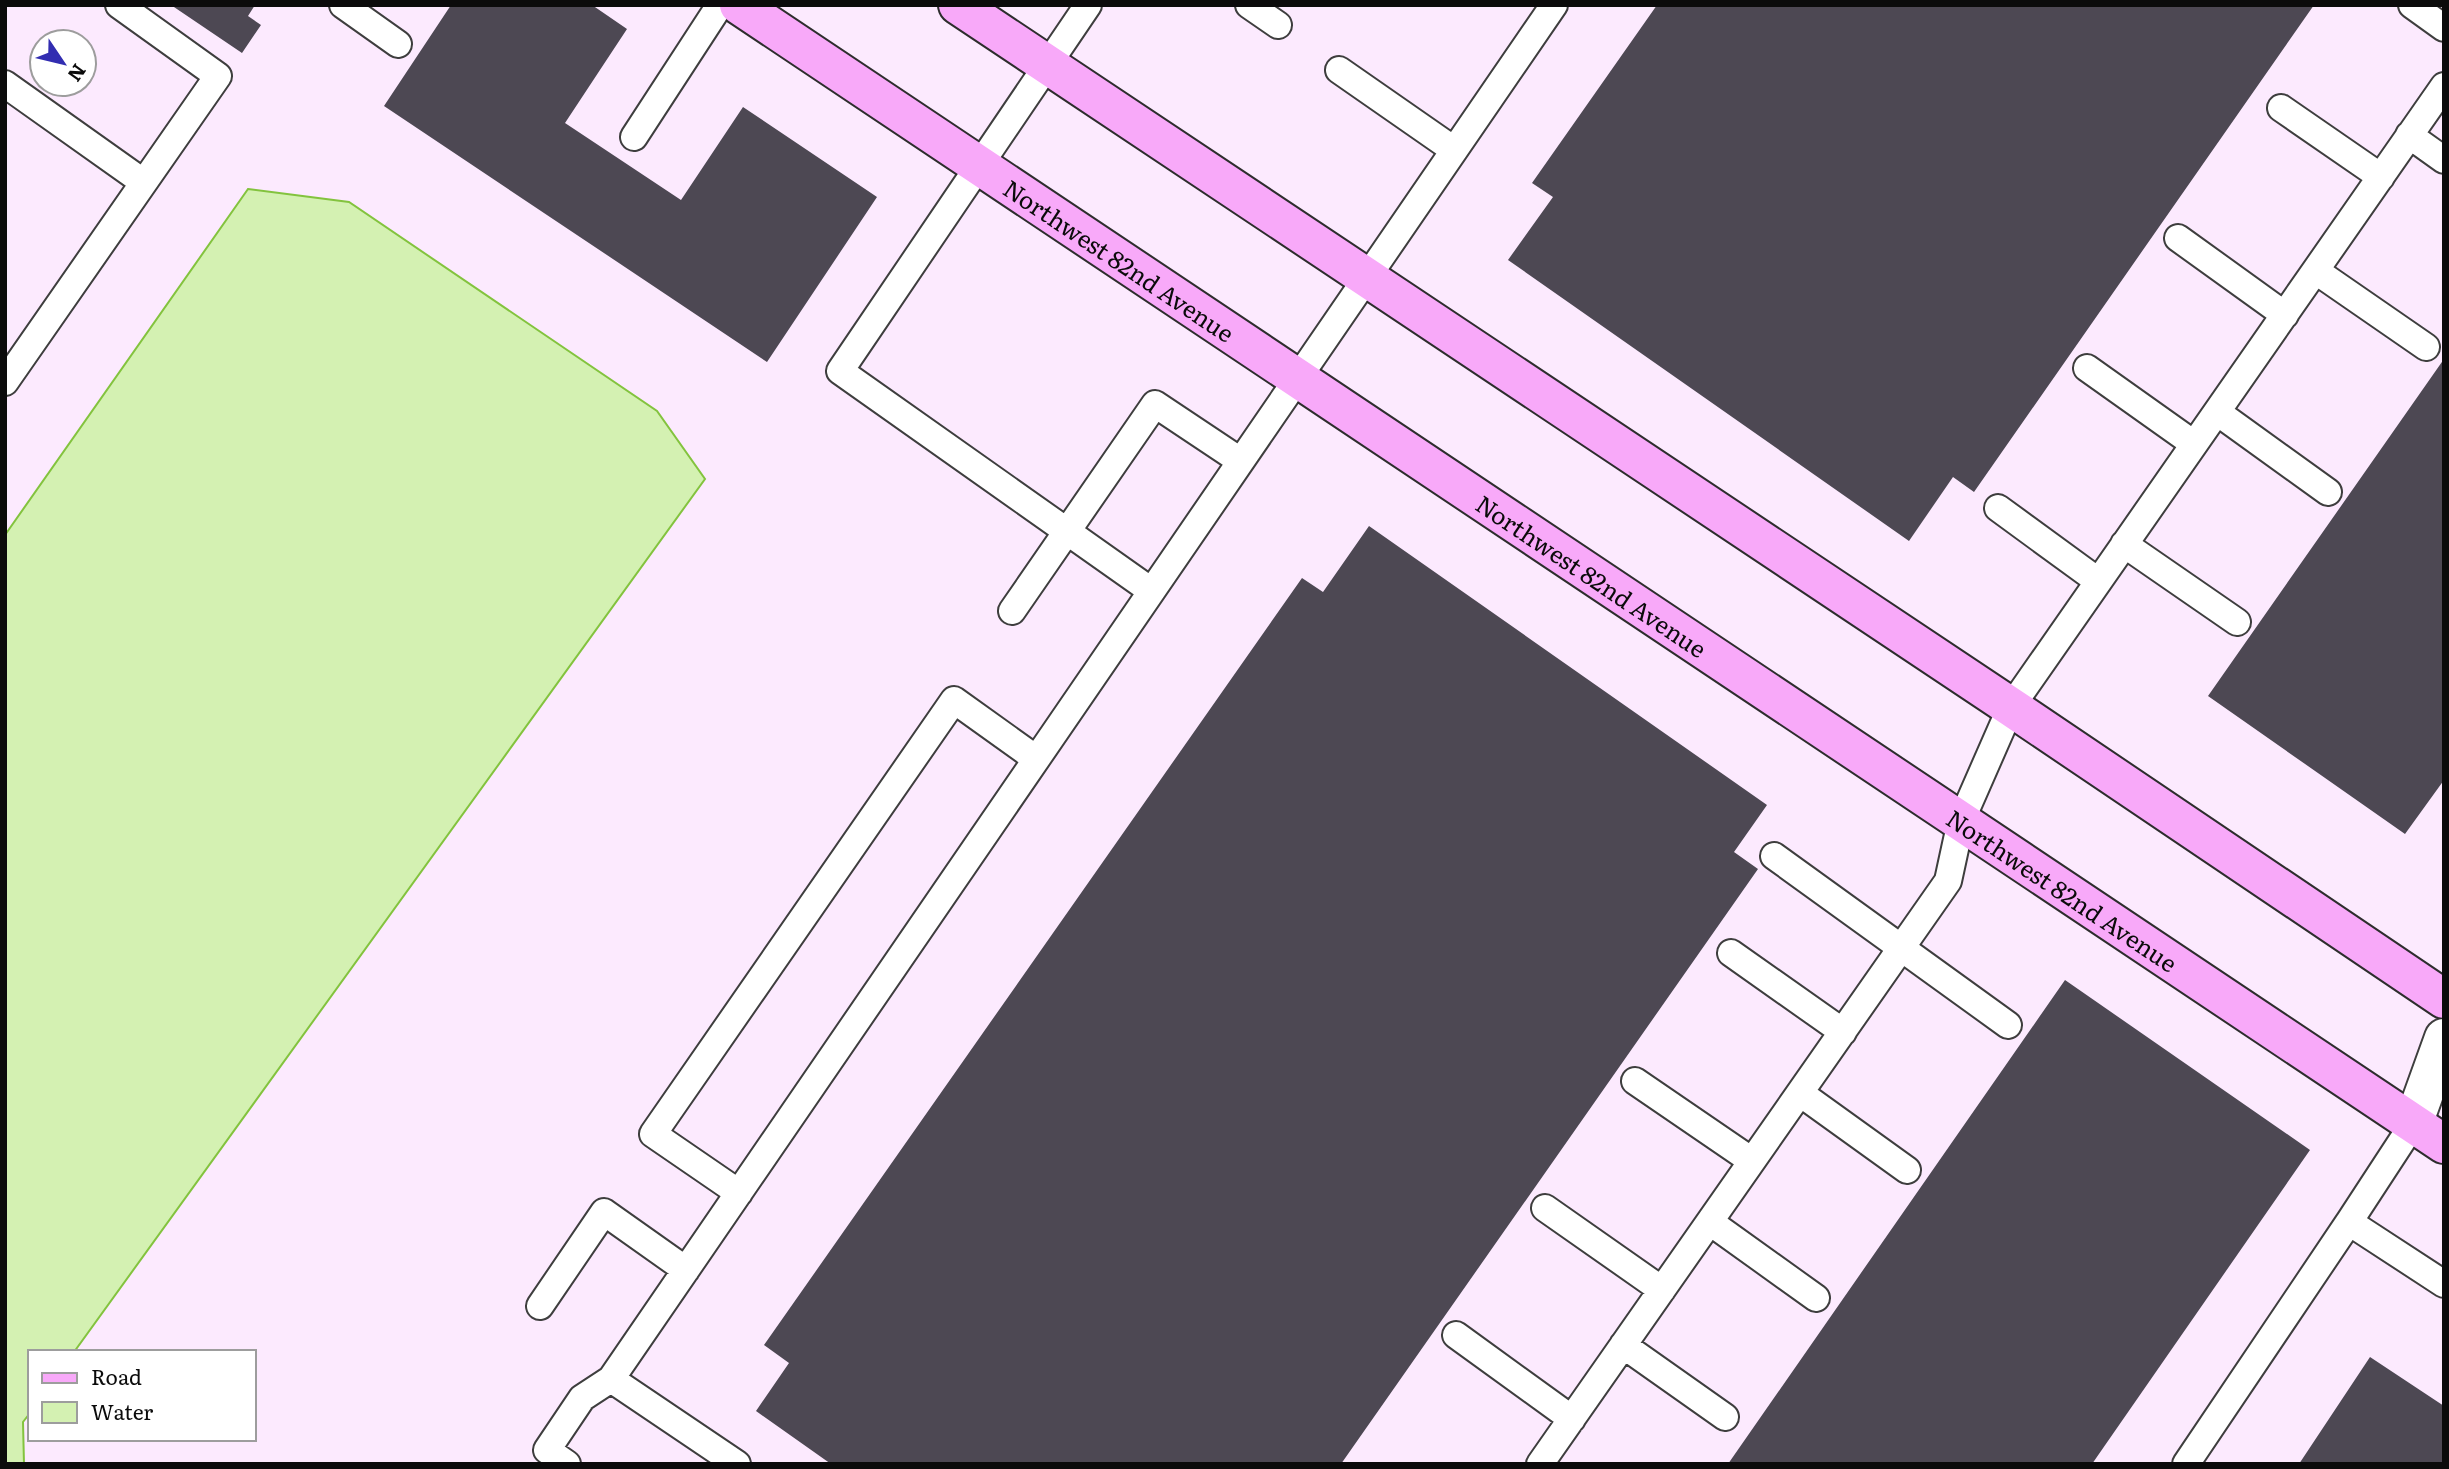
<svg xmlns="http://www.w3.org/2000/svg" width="2449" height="1469" viewBox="0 0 2449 1469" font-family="Literata,serif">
<rect width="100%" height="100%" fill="#fceafe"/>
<!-- water -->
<path fill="#d4f1b2" stroke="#83c33e" stroke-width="2" d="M248,189L349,202L657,411L705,479L74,1352H30V1413L23,1422L24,1464H5V535Z"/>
<!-- building -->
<path fill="#4d4853" d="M171,5H255L248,16L261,25L242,53Z
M451,5H592L627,29L565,123L681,200L743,107L877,197L767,362L384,106Z
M1657,5H2314L1974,492L1953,477L1909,541L1508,260L1553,197L1532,183Z
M2444,359V780L2405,834L2208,696Z
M1369,526L1767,805L1734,852L1758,869L1341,1464H831L756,1411L789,1363L764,1345L1302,578L1323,592Z
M2065,980L2310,1150L2092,1464H1728Z
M2370,1357L2444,1406V1464H2299Z"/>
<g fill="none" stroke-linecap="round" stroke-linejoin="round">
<defs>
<path id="lane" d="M343,5L398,44
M1088,5L840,371L1150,590
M1249,5L1278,25
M2412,5L2444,28
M1339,70L1454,150
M5,84L143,182
M2281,108L2381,177
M2409,135L2444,160
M634,137L720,5
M2178,238L2285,315
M2316,271L2426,347
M2087,368L2194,444
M5,382L218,76L119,5
M2217,412L2328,492
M1998,508L2098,581
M2124,544L2237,622
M1012,611L1155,404L1239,460
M1774,856L2008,1025
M1731,953L1843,1032
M1635,1081L1752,1161
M1800,1093L1907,1170
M2413,1124L2349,1222L2444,1284
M739,1193L653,1134L954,700L1035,758
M1545,1208L1662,1290
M1710,1222L1816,1298
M540,1306L604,1212L686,1270
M1456,1335L1572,1419
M1623,1345L1725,1417
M567,1464L547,1450L582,1398L611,1379
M737,1464L611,1379L1554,5
M1540,1464L1948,881L1961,821L2011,707L2444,86
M2186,1464L2349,1222"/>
<path id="street" d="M2413,1124L2444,1038"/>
<g id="secondary">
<path id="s1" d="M739,5L2444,1144"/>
<path d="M958,5L2011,707L2444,999"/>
</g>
</defs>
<!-- lane casing -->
<use href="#lane" stroke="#3e3e3e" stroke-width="30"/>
<!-- street casing -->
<use href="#street" stroke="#3e3e3e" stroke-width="42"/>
<!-- secondary casing -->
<use href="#secondary" stroke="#2d2d2d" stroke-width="42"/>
<!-- lane -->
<use href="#lane" stroke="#fff" stroke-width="26"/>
<!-- street -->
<use href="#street" stroke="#fff" stroke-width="38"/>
<!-- secondary -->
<use href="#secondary" stroke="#f8a9f9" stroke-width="38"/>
</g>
<g text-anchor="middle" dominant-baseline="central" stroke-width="7" stroke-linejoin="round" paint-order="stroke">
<!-- street labels -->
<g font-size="24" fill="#0b0b0b" stroke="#fff">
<text stroke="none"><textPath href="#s1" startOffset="458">Northwest 82nd Avenue</textPath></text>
<text stroke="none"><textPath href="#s1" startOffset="1026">Northwest 82nd Avenue</textPath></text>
<text stroke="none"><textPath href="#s1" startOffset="1592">Northwest 82nd Avenue</textPath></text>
</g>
</g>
<!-- border -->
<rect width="2449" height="1469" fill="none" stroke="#0b0b0b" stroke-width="14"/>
<!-- legend -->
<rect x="28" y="1350" width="228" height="91" fill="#ffffff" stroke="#9d9d9d" stroke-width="2"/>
<rect x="42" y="1373" width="35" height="10" fill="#f8a9f9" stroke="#9d9d9d" stroke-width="2"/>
<text x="91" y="1385" font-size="21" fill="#0b0b0b">Road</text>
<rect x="42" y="1402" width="35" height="21" fill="#d4f1b2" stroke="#9d9d9d" stroke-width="2"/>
<text x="91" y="1420" font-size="21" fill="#0b0b0b">Water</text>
<!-- north arrow -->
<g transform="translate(63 63) rotate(125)"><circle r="33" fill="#ffffff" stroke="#9d9d9d" stroke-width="2"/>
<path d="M0-5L12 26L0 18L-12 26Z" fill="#322db1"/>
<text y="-10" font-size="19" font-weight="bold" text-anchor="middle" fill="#0b0b0b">N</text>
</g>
</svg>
